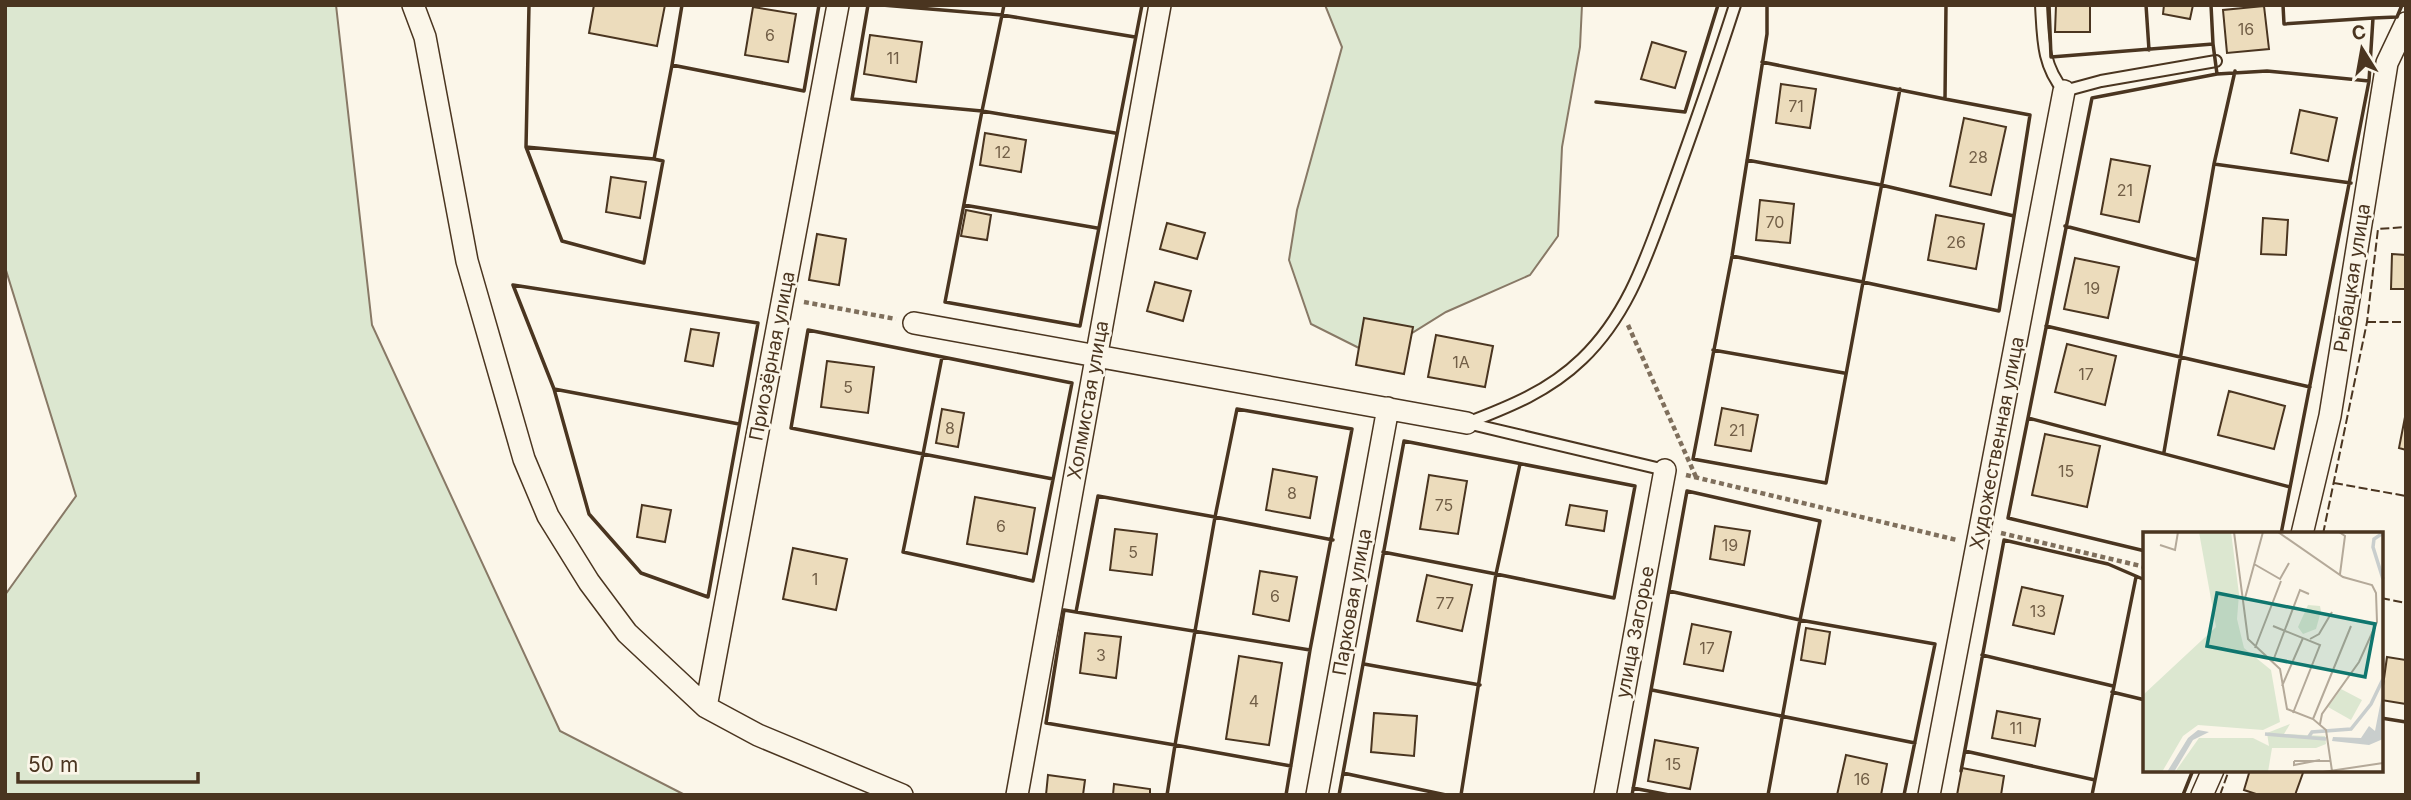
<svg xmlns="http://www.w3.org/2000/svg" width="2411" height="800" viewBox="0 0 2411 800" font-family="Inter,sans-serif">
<rect width="100%" height="100%" fill="#fbf6e9"/>
<!-- green -->
<path fill="#dce7d0" stroke="#887966" stroke-width="2" d="M5,5H336L372,325L560,731L685,795H5V595L76,496L5,267Z
M1325,5H1582L1580,47L1562,147L1558,236L1530,275L1446,312L1375,356L1311,324L1289,260L1297,210L1342,47Z"/>
<!-- building -->
<path fill="#ecdcbc" stroke="#4a3520" stroke-width="2" d="M594,5H665L657,46L589,33Z
M2056,5H2090V32H2055Z
M2164,5H2193L2190,19L2163,14Z
M2264,6L2269,49L2227,53L2223,10Z
M753,7L796,14L788,62L745,55Z
M870,35L922,42L916,82L864,74Z
M1652,42L1686,52L1675,88L1641,79Z
M1781,84L1816,89L1810,128L1776,123Z
M2300,110L2337,118L2328,161L2291,153Z
M1964,118L2006,127L1991,195L1950,186Z
M985,133L1026,140L1021,172L980,165Z
M2111,159L2150,166L2139,222L2101,214Z
M611,177L646,182L640,218L606,212Z
M1760,200L1794,204L1790,243L1756,240Z
M966,210L991,215L987,240L961,236Z
M1936,215L1984,224L1976,269L1928,260Z
M2263,218L2288,220L2286,255L2261,254Z
M1167,223L1205,233L1197,259L1160,249Z
M817,234L846,239L839,285L809,280Z
M2392,254L2406,255V289H2391Z
M2075,258L2119,267L2108,318L2064,309Z
M1155,282L1191,291L1183,321L1147,311Z
M1364,318L1413,327L1404,374L1356,365Z
M691,329L719,333L713,366L685,361Z
M1436,335L1493,346L1485,387L1428,377Z
M2067,344L2116,356L2105,405L2055,392Z
M827,361L874,367L868,413L821,407Z
M2229,391L2285,406L2274,449L2218,435Z
M1722,408L1758,415L1751,451L1715,445Z
M942,409L964,413L958,447L936,443Z
M2406,412V450L2399,448Z
M2045,434L2100,446L2087,507L2032,495Z
M1273,469L1317,477L1310,518L1266,510Z
M1429,475L1467,481L1458,534L1420,529Z
M975,497L1035,508L1027,554L967,544Z
M642,505L671,510L665,542L637,537Z
M1570,505L1607,511L1604,531L1566,525Z
M1715,526L1750,531L1744,565L1710,559Z
M1115,529L1157,534L1152,575L1110,570Z
M793,548L847,559L836,610L783,599Z
M1260,571L1297,577L1289,621L1253,614Z
M1427,575L1472,585L1462,631L1417,621Z
M2022,587L2063,596L2054,634L2013,625Z
M1692,624L1731,632L1723,671L1684,664Z
M1806,628L1830,632L1825,664L1801,660Z
M1085,633L1121,637L1116,678L1080,673Z
M1239,656L1282,663L1269,745L1226,739Z
M2387,657L2406,660V704L2381,700Z
M1997,711L2040,719L2035,746L1992,738Z
M1374,713L1417,716L1414,756L1371,752Z
M1655,740L1698,748L1690,789L1648,781Z
M1846,755L1887,764L1881,795H1837Z
M1962,768L2004,776L2001,795H1957Z
M2250,770H2304L2295,795H2259L2244,790Z
M1048,775L1085,780L1083,795H1046Z
M1114,784L1150,789V795H1113Z"/>
<g fill="none" stroke-linecap="round" stroke-linejoin="round">
<defs>
<path id="lane" d="M2041,5C2043,38 2042,65 2064,91L2101,81L2216,61
M1467,423C1509,407 1549,391 1582,359C1629,314 1647,255 1669,196C1692,133 1714,70 1735,5
M1467,423L1665,470"/>
<path id="street" d="M413,5L425,37L467,261L524,459L548,516L589,582L627,633L706,707L758,735L902,795
M914,323L1467,423
M2302,534L2330,416L2387,63L2406,23
M706,707L838,5
M1017,795L1160,5
M1317,795L1388,408
M1605,795L1665,470
M1929,795L2064,91
M2202,795L2213,770"/>
</defs>
<!-- lane casing -->
<use href="#lane" stroke="#4a3520" stroke-width="14"/>
<!-- street casing -->
<use href="#street" stroke="#4a3520" stroke-width="24"/>
<!-- path -->
<path stroke="#7f6f5c" stroke-width="4.5" stroke-dasharray="5 3.5" stroke-linecap="butt" d="M804,302L896,319
M1628,325L1696,477
M1686,475L1957,540
M2001,533L2145,567"/>
<!-- lane -->
<use href="#lane" stroke="#fbf6e9" stroke-width="10"/>
<!-- street -->
<use href="#street" stroke="#fbf6e9" stroke-width="21"/>
<!-- fence -->
<path stroke="#4a3520" stroke-width="2" stroke-dasharray="9 3.5" stroke-linecap="butt" d="M2367,322H2406
M2334,483L2406,496
M2323,534L2367,322L2378,229L2406,227
M2381,598L2406,603
M2220,795L2229,770"/>
<!-- wall -->
<path stroke="#4a3520" stroke-width="3.5" d="M529,5L526,147L562,241L644,263L663,161L654,159L672,65L804,91L819,5
M868,5L852,99L982,111L945,302L1080,326L1142,5
M882,5L1002,15L1004,5
M1767,5V34L1732,256L1693,459L1826,483L1863,282L1999,311L2030,115L1945,99L1946,5
M2049,5L2051,57L2213,44L2217,74L2092,98L2008,518L2145,551
M2146,5L2149,50
M2211,5L2213,44
M2283,5L2284,24L2373,18
M1762,62L1945,99
M672,65L682,5
M2217,74L2267,71L2369,81
M1596,102L1685,112L1718,5
M1115,133L982,111L1002,15L1135,37
M526,147L654,159
M1747,160L1881,185L2014,216
M2214,164L2351,183
M964,205L1097,228
M2065,226L2197,260
M1732,256L1863,282L1900,89
M513,285L758,323L708,597L641,573L589,514L554,389Z
M2046,326L2310,387
M808,330L1072,383L1033,581L903,552L923,454L791,428Z
M1713,350L1844,373
M942,357L923,454L1053,479
M554,389L739,424
M2028,418L2290,487
M2164,452L2214,164L2235,71
M2281,534L2369,81L2373,18L2397,17L2402,5
M1383,552L1496,574L1520,464
M1669,591L1800,620L1768,795
M1076,612L1310,650
M1982,655L2113,686
M1364,664L1480,685
M1652,690L1915,743
M2112,692L2145,700
M2381,718L2406,722
M1965,751L2095,780
M1291,766L1175,745L1215,517L1333,540
M1961,771L2004,540L2108,564L2145,580
M1343,773L1446,795
M1633,788L1669,795
M1167,795L1175,745L1046,723L1064,610L1076,612L1098,496L1215,517L1237,409L1352,429L1310,650L1286,795
M1339,795L1404,441L1635,486L1614,598L1496,574L1461,795
M1632,795L1687,491L1820,521L1800,620L1935,644L1904,795
M2092,795L2136,577
M2183,795L2193,770"/>
</g>
<g text-anchor="middle" dominant-baseline="central" stroke-width="5" stroke-linejoin="round" paint-order="stroke">
<!-- number labels -->
<g font-size="16" fill="#725f47">
<text x="2246" y="29">16</text>
<text x="770" y="35">6</text>
<text x="893" y="58">11</text>
<text x="1796" y="106">71</text>
<text x="1003" y="152">12</text>
<text x="1978" y="157">28</text>
<text x="2125" y="190">21</text>
<text x="1775" y="222">70</text>
<text x="1956" y="242">26</text>
<text x="2092" y="288">19</text>
<text x="1461" y="362">1А</text>
<text x="2086" y="374">17</text>
<text x="848" y="387">5</text>
<text x="950" y="428">8</text>
<text x="1737" y="430">21</text>
<text x="2066" y="471">15</text>
<text x="1292" y="493">8</text>
<text x="1444" y="505">75</text>
<text x="1001" y="526">6</text>
<text x="1730" y="545">19</text>
<text x="1133" y="552">5</text>
<text x="815" y="579">1</text>
<text x="1275" y="596">6</text>
<text x="1445" y="603">77</text>
<text x="2038" y="611">13</text>
<text x="1707" y="648">17</text>
<text x="1101" y="655">3</text>
<text x="1254" y="701">4</text>
<text x="2016" y="728">11</text>
<text x="1673" y="764">15</text>
<text x="1862" y="779">16</text>
</g>
<!-- street labels -->
<g font-size="19" fill="#4a3520" stroke="#fbf6e9">
<text transform="translate(2352 278) rotate(-81)">Рыбацкая улица</text>
<text transform="translate(772 356) rotate(-79)">Приозёрная улица</text>
<text transform="translate(1088 400) rotate(-80)">Холмистая улица</text>
<text transform="translate(1997 443) rotate(-79)">Художественная улица</text>
<text transform="translate(1352 602) rotate(-80)">Парковая улица</text>
<text transform="translate(1635 632) rotate(-79)">улица Загорье</text>
</g>
</g>
<!-- overview -->
<g transform="translate(2143 532)">
<rect width="240" height="240" fill="#fbf6e9"/>
<path d="M56,0H88L96,62L94,87L101,116L128,138L137,190L120,198L55,193L40,204L19,240H0V163L73,95ZM165,73L177,74L178,79L173,97L160,102L155,95ZM198,157L219,168L208,188L185,175ZM147,192L141,202L182,204L183,212L173,216H129L125,240H32L56,206H110L126,214L124,201Z" fill="#dce7d0"/>
<path d="M240,158V207L226,213L189,209L190,205L218,206L226,194L232,199ZM55,198L66,200L50,208L31,240H24L45,206Z" fill="#c9cecd"/>
<path fill="none" stroke="#c9cecd" stroke-width="3.5" d="M240,1L231,7L230,15L240,47M122,202L183,207M165,206L169,200L208,197L228,172L240,147"/>
<path fill="none" stroke="#b4a999" stroke-width="2" d="M91,0L105,107L137,137L144,177L170,187L183,198L189,239M135,0L200,45L229,53L233,61L234,90L216,130L179,182L177,192M196,0L202,4L197,42M17,13L32,18L35,0M111,32L137,47L146,31M102,66L120,0M130,94L177,113L150,181M167,107L176,102L189,80M112,116L138,49M130,129L157,58L166,62M139,154L160,106M170,187L208,94M151,229H187M151,229V233L177,228M180,240L240,231"/>
<path fill="#0f766e" fill-opacity="0.15" stroke="#0f766e" stroke-width="3.5" d="M74,61L232,92L222,145L64,114Z"/>
<rect width="240" height="240" fill="none" stroke="#4a3520" stroke-width="3.5"/>
</g>
<!-- border -->
<rect width="2411" height="800" fill="none" stroke="#4a3520" stroke-width="14"/>
<!-- north arrow -->
<g transform="translate(2362 49) rotate(349)" stroke="#fbf6e9" stroke-width="5" paint-order="stroke">
<path d="M0-5L12 26L0 18L-12 26Z" fill="#4a3520"/>
<text y="-10" font-size="19" font-weight="bold" text-anchor="middle" fill="#4a3520">С</text>
</g>
<!-- scale -->
<path d="M18 772v10h180v-10" fill="none" stroke="#4a3520" stroke-width="3.5"/>
<text x="28" y="772" font-size="21" fill="#4a3520" stroke="#fbf6e9" stroke-width="5" paint-order="stroke">50 m</text>
</svg>
